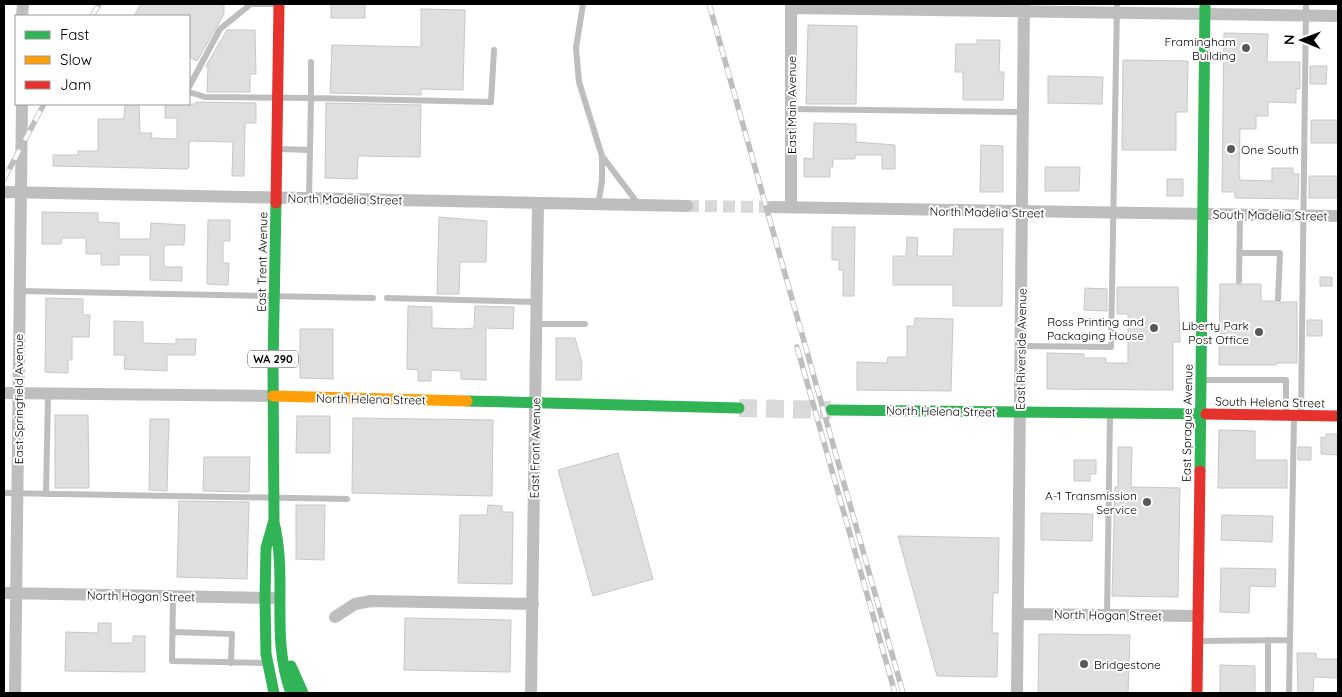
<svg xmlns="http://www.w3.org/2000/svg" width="1342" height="697" viewBox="0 0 1342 697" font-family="Quicksand,sans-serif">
<rect width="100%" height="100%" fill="#fff"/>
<!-- building -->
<path fill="#dfdfdf" stroke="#c7c7c7" d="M141,4H224V14L197,61L189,57V16H134Z
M331,4H365V18H331Z
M421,9L465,10L463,90L421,89V95L330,93L332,45L421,47Z
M808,25L857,26L856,104H806Z
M227,30H255L256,74H250V92H207L208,67L206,66Z
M1224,33L1268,34L1267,62H1300V89H1296V103L1268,102V116H1256V129H1240L1239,172L1240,180L1272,181V168H1293V174H1299L1298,199L1235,198V192H1222Z
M977,40H1000L999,72H1004L1003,100H963V72H955L956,44H977Z
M1123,60L1188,61L1187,112H1176V150H1122Z
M1310,66H1327L1326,84H1310Z
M1048,76L1103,77L1102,104L1048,103Z
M196,102L256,103V123H245L244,176H232L233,142L189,141V167L187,169L53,166V155H78V151H98V119H124L125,104H139L140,133H152L151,138L177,139V118H165V104H196Z
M326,103L421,105L420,157L358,156L357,179L325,178Z
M1311,120H1338V143H1311Z
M814,123L856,124V142L895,145V169H882V155H855V159H833V167H830V177H804V158L813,159Z
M981,145L1003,146V192H980Z
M1045,167H1080L1079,191H1045Z
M1309,176H1338V198H1309Z
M1167,179H1183V196H1167Z
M42,212L98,213V222L119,223V239H150L151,223L185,225L184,245H164V267H182V281L150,280V255H119V265H101V254H86V238H62L61,244H42Z
M439,217L487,221L486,262H460L459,294H437Z
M208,220H230V241H223V263H229L228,285L207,284Z
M832,227H855L854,296H843V270H839V260H832Z
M954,229H1003L1002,306H953V285H893V256H906L907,237L918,238L917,256H953Z
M1320,277H1332V286H1320Z
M1220,284H1261V301H1274L1278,304L1282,302H1297V363H1276V365H1219Z
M1117,287H1178L1180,342H1173V390L1047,389V353L1084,354V358H1106V363H1128V314H1117Z
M1085,288L1107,289V311L1084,310Z
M46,298L83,299V315H90L89,337H72V360H68V373L45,372Z
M408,306L432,307V328L462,329L474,328L475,306L514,307L513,329L486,328V380L461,379V371L431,370V381H418V370L407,369Z
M915,318L953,319L951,391L857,390V362L887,363L888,357H907V326H914Z
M1307,320H1322V336H1307Z
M114,321L143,322V343L176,344V339H196L195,355H167V371L124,369L125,355H114Z
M300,329H333V379L300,378Z
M556,338H575L582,363L581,380H556Z
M55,415H88L89,488H55Z
M297,416H330V453H296Z
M353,418L493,420L492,496L352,493Z
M150,419H169L167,491L149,490Z
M1219,430L1255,431V460H1287V488H1218Z
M1326,434H1338V455L1321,454V437L1326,438Z
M1118,447H1132L1131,487L1180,488L1178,597L1112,596L1115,487H1118Z
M1298,447H1311V460H1298Z
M618,453L653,579L593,596L558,470Z
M204,457H250L249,492L203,491Z
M1074,460H1096V474H1090V481H1074Z
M179,501L249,502L247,579L177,577Z
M296,505H325L324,560L296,559Z
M488,505L502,506V512H513L512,584L458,583L460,515H487Z
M1041,513L1093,514L1092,541L1041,540Z
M1222,515L1273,516L1272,542L1221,540Z
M898,536L999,538L998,593H993L992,633H998L997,677L937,676Z
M1221,568L1276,569L1275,587L1250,586L1249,613L1220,612Z
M405,618L511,620L510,672L404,670Z
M98,623H111V643H133V636H145V672L65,671L66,632L98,633Z
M1039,634L1130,635L1128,693H1038Z
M1297,653H1316V659H1338V678L1314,677L1313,693H1298Z
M1220,665L1255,666V693H1220Z"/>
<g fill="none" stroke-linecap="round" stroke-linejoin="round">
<!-- street-tunnel -->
<path stroke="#d9d9d9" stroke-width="12" stroke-dasharray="12 6" stroke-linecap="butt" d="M687,206L772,207"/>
<!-- secondary-tunnel -->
<path stroke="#d9d9d9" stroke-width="18" stroke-dasharray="18 9" stroke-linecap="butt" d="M739,408L831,410"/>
<!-- lane -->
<path stroke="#bebebe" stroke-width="6" d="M583,4L576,48L579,82L602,156V181L598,205
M311,62V98L491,102L494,50
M189,87L220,29L251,4H276
M189,92L205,97L311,98L309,199
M792,109L1023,112
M279,149L310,150
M602,156L639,205
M1239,253H1280L1278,299
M1239,281L1240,215
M19,291L373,298
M387,298L537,302
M537,324H585
M1021,346L1111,347L1117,4
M1203,380H1286V414
M1301,415L1306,4
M4,493L347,499
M46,494L48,394
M173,596L172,661L266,663
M1107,615L1110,414
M173,632L232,634L231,663
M1199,641L1290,640
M1268,693V640
M1289,693L1294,417"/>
<!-- street -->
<path stroke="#bebebe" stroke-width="12" d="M791,4V207
M791,8L1338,16
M22,16L23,4
M4,192L687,206
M772,207L1338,216
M4,393L273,396
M4,593L272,598
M1018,614L1198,616
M335,617L355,604L371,601L533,604
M15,693L22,104
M531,693L538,203
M1017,693L1024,4"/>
<!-- fast -->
<path stroke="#30b455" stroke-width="11" d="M467,401L739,408
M831,410L1206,414
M1200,471L1205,4
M274,522C288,580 270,636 291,693
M291,666L303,693
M274,693L266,654L265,598L266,548L274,520L273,365L276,203"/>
<!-- slow -->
<path stroke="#ff9f0a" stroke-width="11" d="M273,396L467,401"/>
<!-- jam -->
<path stroke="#e5322d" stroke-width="11" d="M276,203L279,4
M1206,414L1338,416
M1197,693L1200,471"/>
<defs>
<path id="rail" d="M709,4L903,693
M92,16L99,4
M4,179L44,104
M797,347L895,693"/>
</defs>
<!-- rail casing -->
<use href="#rail" stroke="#bebebe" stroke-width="5.5"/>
<!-- rail -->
<use href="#rail" stroke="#fff" stroke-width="4" stroke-dasharray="11" stroke-linecap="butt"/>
</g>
<!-- markers -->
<g fill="#595959" stroke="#fff" stroke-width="2">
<circle cx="1246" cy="48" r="5"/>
<circle cx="1231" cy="149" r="5"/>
<circle cx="1154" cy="328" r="5"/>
<circle cx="1259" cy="332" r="5"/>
<circle cx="1147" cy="502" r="5"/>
<circle cx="1084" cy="664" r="5"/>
</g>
<g text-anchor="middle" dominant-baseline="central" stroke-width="4" stroke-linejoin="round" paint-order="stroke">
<!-- shield labels -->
<rect fill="#fff" stroke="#4c4c4c" stroke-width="1" x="248" y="350.5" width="50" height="17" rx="4"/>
<g font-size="11" font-weight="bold" fill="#000">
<text x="273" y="359">WA 290</text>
</g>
<!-- poi labels -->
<g font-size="12" fill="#000" stroke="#fff" text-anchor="end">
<text x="1236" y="41">Framingham<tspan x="1236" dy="14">Building</tspan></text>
<text x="1241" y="149" text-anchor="start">One South</text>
<text x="1144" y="321">Ross Printing and<tspan x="1144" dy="14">Packaging House</tspan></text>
<text x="1249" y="325">Liberty Park<tspan x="1249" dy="14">Post Office</tspan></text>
<text x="1137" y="495">A-1 Transmission<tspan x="1137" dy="14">Service</tspan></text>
<text x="1094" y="664" text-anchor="start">Bridgestone</text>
</g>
<!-- street labels -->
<g font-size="12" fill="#000" stroke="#fff">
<text transform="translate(791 105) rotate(-90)">East Main Avenue</text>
<text transform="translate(345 199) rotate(1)">North Madelia Street</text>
<text transform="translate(987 212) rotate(1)">North Madelia Street</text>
<text transform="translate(1270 215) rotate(1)">South Madelia Street</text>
<text transform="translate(262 262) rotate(-89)">East Trent Avenue</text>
<text transform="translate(1021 349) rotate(-89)">East Riverside Avenue</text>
<text transform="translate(18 399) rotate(-90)">East Springfield Avenue</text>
<text transform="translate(371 399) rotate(1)">North Helena Street</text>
<text transform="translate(1270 402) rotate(1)">South Helena Street</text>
<text transform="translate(941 411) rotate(1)">North Helena Street</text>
<text transform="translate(1187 423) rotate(-89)">East Sprague Avenue</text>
<text transform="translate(535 448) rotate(-89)">East Front Avenue</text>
<text transform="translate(141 596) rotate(1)">North Hogan Street</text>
<text transform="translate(1108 615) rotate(1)">North Hogan Street</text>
</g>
</g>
<!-- border -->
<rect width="1342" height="697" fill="none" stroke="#000000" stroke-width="10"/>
<!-- legend -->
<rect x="15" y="15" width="175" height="90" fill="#ffffff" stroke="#999999"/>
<rect x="25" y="31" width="25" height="8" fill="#30b455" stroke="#999999"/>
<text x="60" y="40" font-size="15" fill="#000000">Fast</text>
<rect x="25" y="56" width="25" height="8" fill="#ff9f0a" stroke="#999999"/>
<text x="60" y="65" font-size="15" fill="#000000">Slow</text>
<rect x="25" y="81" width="25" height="8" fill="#e5322d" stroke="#999999"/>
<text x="60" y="90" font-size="15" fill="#000000">Jam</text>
<!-- north arrow -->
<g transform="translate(1302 40) rotate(271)" stroke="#ffffff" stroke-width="4" paint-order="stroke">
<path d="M0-4L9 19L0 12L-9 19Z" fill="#000000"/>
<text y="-8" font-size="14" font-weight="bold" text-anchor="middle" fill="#000000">N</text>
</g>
</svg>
